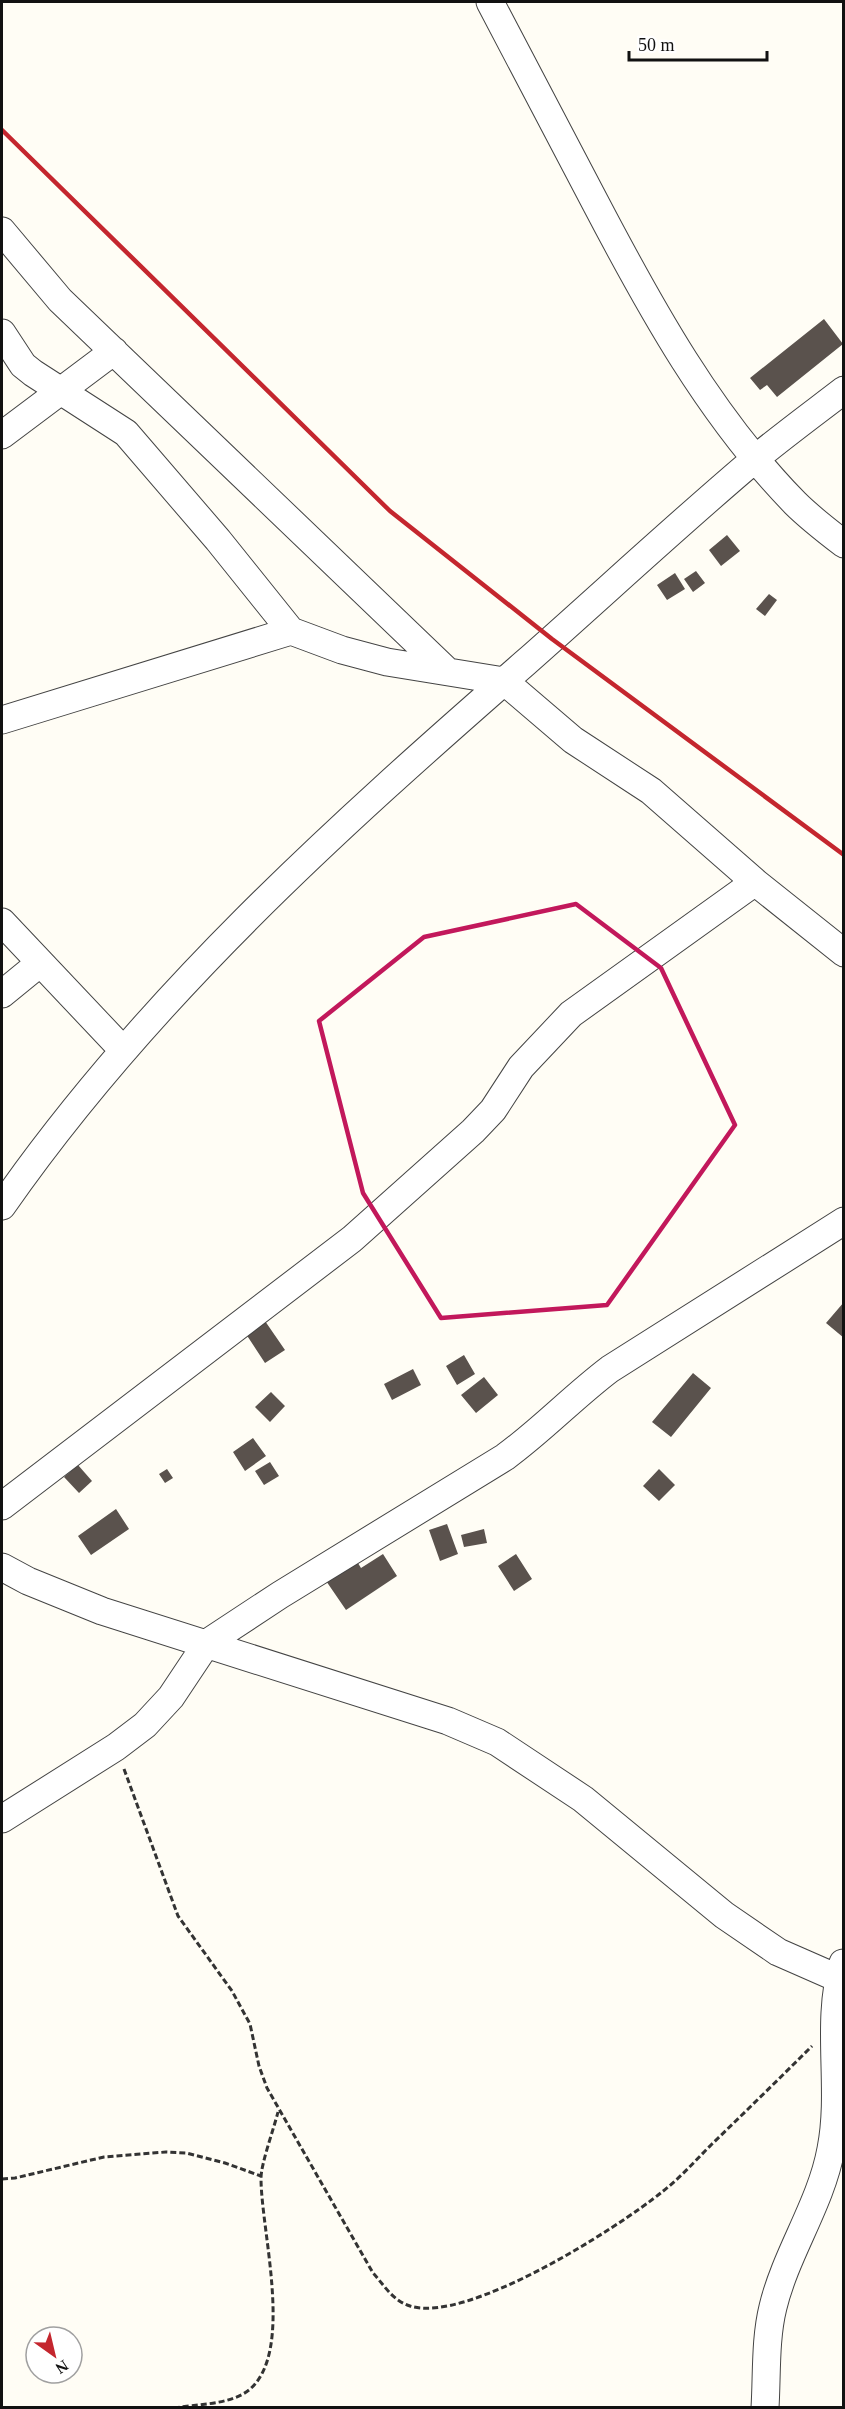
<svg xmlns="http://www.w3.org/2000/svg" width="845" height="2409" viewBox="0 0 845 2409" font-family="'Times New Roman',serif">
<rect width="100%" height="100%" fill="#fffdf5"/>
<!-- building -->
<path fill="#5a524d" d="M824,319L843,344L777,397L767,385L760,390L750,378Z
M727,535L740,551L721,566L709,550Z
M696,571L705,583L693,592L684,579Z
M675,573L685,589L667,600L657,585Z
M769,594L777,600L765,616L756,609Z
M844,1302V1338L826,1323Z
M265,1321L285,1350L265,1363L246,1334Z
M464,1355L475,1374L457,1385L446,1366Z
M413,1369L421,1385L392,1400L384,1384Z
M693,1373L711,1388L671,1437L652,1422Z
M484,1377L498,1395L476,1413L461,1395Z
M271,1392L285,1406L270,1422L255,1407Z
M253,1438L266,1456L245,1471L233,1452Z
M270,1462L279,1476L264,1485L255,1471Z
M78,1465L92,1481L79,1493L64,1477Z
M167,1469L173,1478L165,1483L159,1474Z
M659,1469L675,1485L659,1501L643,1486Z
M116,1509L129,1529L91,1555L78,1536Z
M447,1524L458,1554L440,1561L429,1530Z
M484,1529L487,1543L464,1547L461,1535Z
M383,1554L397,1576L346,1610L322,1575L353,1555L361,1568Z
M516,1554L532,1579L514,1591L498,1566Z"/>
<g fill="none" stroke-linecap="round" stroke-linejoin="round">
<defs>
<path id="minor" d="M490,2C525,68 560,135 595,202C651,309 710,416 795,503C810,518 827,531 844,544
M2,231L60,300L447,671
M2,333L23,365L33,373L126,433L218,540L291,631L342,650L387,662L504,681L573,740L651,791L755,882L844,953
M2,435L114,351
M2,720L291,631
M2,922L122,1049
M2,994L40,963
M2,1206C147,998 335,829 525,663C602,595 677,525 755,459C784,435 814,413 844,390
M2,1506L352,1239L473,1131L493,1110L521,1067L571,1014L755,882
M2,1567L28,1581L102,1611L448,1721L497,1742L583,1799L724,1915L778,1952L844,1981
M2,1819L116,1747L145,1725L171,1697L207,1643L280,1595L505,1457C542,1430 573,1397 610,1369L844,1221
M765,2408C767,2375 765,2339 773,2307C786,2253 821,2204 831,2149C843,2088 825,2023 843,1963"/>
</defs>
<!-- minor casing -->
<use href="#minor" stroke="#444" stroke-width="29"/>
<!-- path -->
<path stroke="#333" stroke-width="3" stroke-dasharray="6 3" stroke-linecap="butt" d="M124,1769L178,1916L232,1991L250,2024L259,2066L267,2088L373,2273C384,2285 393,2301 410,2306C467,2324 616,2229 662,2192C680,2178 695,2161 711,2145C745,2112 779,2079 812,2046
M2,2179L15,2178L104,2157L166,2152L186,2153L225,2163L261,2176
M174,2408C197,2404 230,2405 249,2390C295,2352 261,2232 261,2178C261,2164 274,2128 278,2112"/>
<!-- minor -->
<use href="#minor" stroke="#fff" stroke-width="27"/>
<!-- rail -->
<path stroke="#c4262e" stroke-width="4.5" d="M2,130L390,511L552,639L844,855"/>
</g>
<!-- marked area -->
<path fill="none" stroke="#c2185b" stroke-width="4.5" stroke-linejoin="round" d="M576,904L661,968L735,1125L607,1305L441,1318L363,1193L319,1021L424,937Z"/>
<!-- border -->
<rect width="845" height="2409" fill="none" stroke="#111111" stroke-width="6"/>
<!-- north arrow -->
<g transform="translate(54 2355) rotate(146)"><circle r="28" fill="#ffffff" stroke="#a0a0a0" stroke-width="1.5"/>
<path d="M0-4.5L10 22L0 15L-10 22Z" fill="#c4262e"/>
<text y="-9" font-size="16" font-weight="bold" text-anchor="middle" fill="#111111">N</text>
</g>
<!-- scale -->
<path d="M629 51v9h138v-9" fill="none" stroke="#111111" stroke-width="3"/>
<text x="638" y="51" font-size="18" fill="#111111" stroke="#ffffff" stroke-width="4.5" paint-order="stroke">50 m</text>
</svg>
